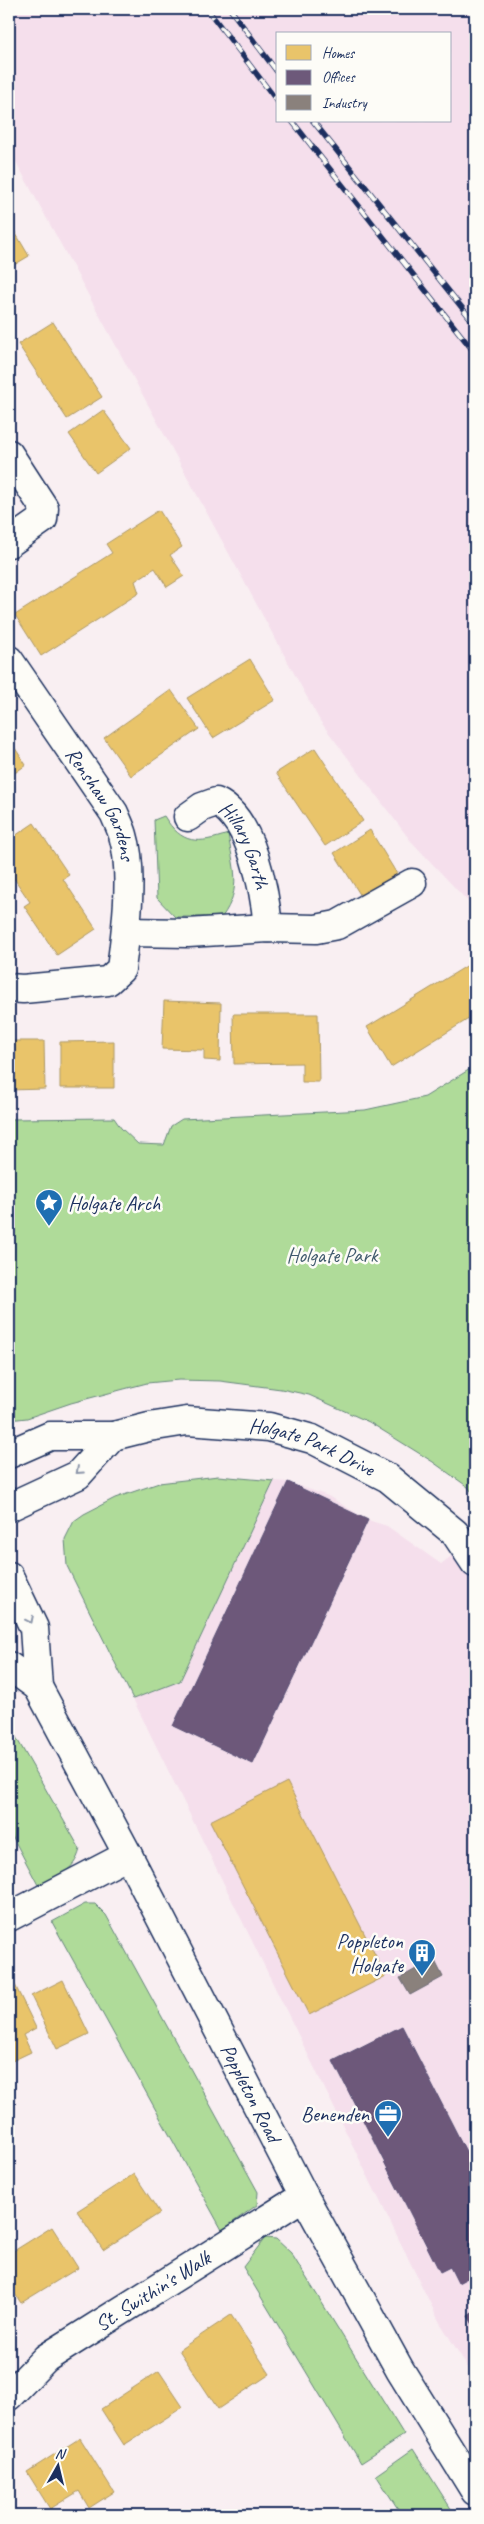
<svg xmlns="http://www.w3.org/2000/svg" width="484" height="2524" viewBox="0 0 484 2524" font-family="Caveat,sans-serif">
<rect width="100%" height="100%" fill="#f9eff2"/>
<filter id="ink" filterUnits="userSpaceOnUse"><feTurbulence type="fractalNoise" baseFrequency=".02" numOctaves="2"/><feDisplacementMap in="SourceGraphic" scale="10" xChannelSelector="R" yChannelSelector="G"/><feConvolveMatrix kernelMatrix="1 2 1 2 8 2 1 2 1" color-interpolation-filters="sRGB"/></filter>
<g filter="url(#ink)">
<!-- built -->
<path fill="#f5dfec" fill-rule="evenodd" d="M9,9H475V909L410,840L320,721L9,149ZM278,34H450V121H278Z
M274,1481L288,1482L328,1496L368,1520L387,1526L441,1564L475,1538V2379L439,2321L133,1699L180,1681Z"/>
<!-- green -->
<path fill="#afdb99" stroke="#65857c" d="M164,816C182,845 198,844 228,834C233,867 243,888 222,917H175L157,898L154,820Z
M475,1066V1496L468,1487L433,1462L369,1422L309,1395L281,1389L220,1381L179,1380L147,1383L71,1403L27,1418L9,1420V1119L114,1118L121,1128L138,1144L164,1145L171,1126L182,1119L365,1110L425,1097Z
M218,1476L274,1481L180,1681L133,1699L67,1566L65,1539L74,1521L84,1514L115,1498L159,1483Z
M9,1725L80,1849C74,1873 58,1875 38,1885L9,1830Z
M85,1904H95L106,1915L258,2192L257,2205L222,2230L52,1922Z
M265,2238L276,2239L291,2253L404,2435L361,2463L243,2267Z
M413,2449L455,2515H402L376,2475Z"/>
<!-- homes -->
<path fill="#e9c46a" stroke="#ab9766" d="M9,222L29,256L9,268Z
M53,322L102,397L67,419L18,344Z
M103,410L131,448L96,473L69,434Z
M159,510L182,547L170,555L184,576L167,587L155,568L135,581L139,593L41,656L15,615L112,553L106,544Z
M250,659L275,700L213,738L187,698Z
M171,690L199,729L131,776L104,738Z
M9,739L26,765L9,777Z
M315,748L363,821L325,846L276,773Z
M34,823L69,875L63,879L96,929L57,955L24,906L30,902L9,871V840Z
M370,830L397,874L361,896L334,853Z
M473,962L475,966V1015L391,1067L367,1027Z
M164,1001L221,1003L220,1061L204,1060V1050L162,1049Z
M233,1014H318L319,1082H302V1063L234,1064Z
M9,1041H44L45,1089L9,1090Z
M114,1041V1088H60V1042Z
M287,1782L386,1976L309,2015L210,1821Z
M63,1980L89,2034L57,2049L31,1996Z
M15,1985L36,2028L23,2035L31,2052L10,2062L9,1988Z
M134,2174L160,2213L103,2250L77,2211Z
M52,2227L78,2268L21,2303L9,2285V2254Z
M231,2315L270,2374L218,2409L179,2350Z
M159,2371L183,2407L124,2445L101,2409Z
M80,2438L114,2492L89,2508L79,2491L50,2509L27,2472Z
M9,2506L15,2515H9Z"/>
<!-- offices -->
<path fill="#6d597a" stroke="#544c72" d="M288,1482L368,1520L253,1764L173,1726Z
M402,2026L475,2169V2274L458,2283L450,2267L440,2272L333,2061Z
M475,2311V2328L468,2316Z"/>
<!-- industry -->
<path fill="#8a817c" stroke="#696873" d="M434,1959L443,1977L410,1995L400,1978Z"/>
<g fill="none" stroke-linecap="round" stroke-linejoin="round">
<defs>
<g id="minor">
<path d="M9,454L44,508L43,519L9,543"/>
<path id="s1" d="M9,660L114,813C117,820 121,828 123,835C134,871 126,931 121,969L108,981L23,989L9,988"/>
<path id="s2" d="M188,817L202,807L216,802C252,818 265,892 268,928"/>
<path d="M126,932L188,933L268,928L316,929L337,925L412,883"/>
<path id="s3" d="M9,1454L50,1436H113L149,1427L187,1421L269,1427L312,1439L388,1478L455,1533L475,1563"/>
<path d="M9,1507L78,1475L113,1436"/>
<path d="M9,1917L128,1855"/>
<path id="s4" d="M9,2396L46,2358L304,2196"/>
</g>
<g id="major">
<path d="M9,1576L34,1628L38,1687"/>
<path id="s5" d="M9,1666L38,1687L128,1855L304,2196L400,2370L475,2491"/>
</g>
</defs>
<!-- minor casing -->
<use href="#minor" stroke="#1b2f5e" stroke-width="31"/>
<!-- major casing -->
<use href="#major" stroke="#1b2f5e" stroke-width="31"/>
<!-- minor -->
<use href="#minor" stroke="#fdfcf7" stroke-width="28"/>
<!-- major -->
<use href="#major" stroke="#fdfcf7" stroke-width="28"/>
<defs>
<path id="rail" d="M207,9L278,102
M230,9L278,73
M292,121L475,353
M313,121L475,324"/>
</defs>
<!-- rail casing -->
<use href="#rail" stroke="#1b2f5e" stroke-width="5.5"/>
<!-- rail -->
<use href="#rail" stroke="#fdfcf7" stroke-width="4" stroke-dasharray="11" stroke-linecap="butt"/>
</g>
<!-- one-way arrows -->
<defs><path id="oneway-chevron" d="M-2-3.5L2.5 0L-2 3.5" fill="none" stroke-width="1.6" stroke-linecap="round" stroke-linejoin="round" transform="scale(1.25)"/></defs>
<g stroke="#8c96aa">
<use href="#oneway-chevron" transform="translate(79 1471) rotate(138)"/>
<use href="#oneway-chevron" transform="translate(30 1620) rotate(64)"/>
</g>
</g>
<!-- icons -->
<defs>
<symbol id="sight-pin" viewBox="-11 -11 22 30"><path d="M0 17L-7.5 6A9.5 9.5 0 1 1 7.5 6Z" fill="#1f6fb2" stroke="#fdfcf7"/><path d="M0-6L1.8-2.2L6-1.7L2.9 1.2L3.7 5.4L0 3.3L-3.7 5.4L-2.9 1.2L-6-1.7L-1.8-2.2Z" fill="#fff"/></symbol>
<symbol id="building-pin" viewBox="-11 -11 22 30"><path d="M0 17L-7.5 6A9.5 9.5 0 1 1 7.5 6Z" fill="#1f6fb2" stroke="#fdfcf7"/><path d="M-4-6H4V6H1V3H-1V6H-4ZM-2.5-4.3h1.7v1.8h-1.7ZM.8-4.3h1.7v1.8H.8ZM-2.5-1h1.7V.8h-1.7ZM.8-1h1.7V.8H.8Z" fill="#fff"/></symbol>
<symbol id="office-pin" viewBox="-11 -11 22 30"><path d="M0 17L-7.5 6A9.5 9.5 0 1 1 7.5 6Z" fill="#1f6fb2" stroke="#fdfcf7"/><path d="M-6-3h4V-5.5h4V-3h4V5H-6ZM-1-4.5V-3h2v-1.5ZM-6 0V1H6V0Z" fill="#fff"/></symbol>
</defs>
<g fill-rule="evenodd">
<use href="#sight-pin" x="33" y="1187" width="32" height="43"/>
<use href="#building-pin" x="406" y="1937" width="32" height="43"/>
<use href="#office-pin" x="372" y="2098" width="32" height="43"/>
</g>
<g text-anchor="middle" dominant-baseline="central" stroke-width="5" stroke-linejoin="round" paint-order="stroke">
<!-- street labels -->
<g font-size="21" fill="#1b2f5e" stroke="#fdfcf7">
<text stroke="none"><textPath href="#s1" startOffset="172">Renshaw Gardens</textPath></text>
<text stroke="none"><textPath href="#s2" startOffset="86">Hillary Garth</textPath></text>
<text stroke="none"><textPath href="#s3" startOffset="312">Holgate Park Drive</textPath></text>
<text stroke="none"><textPath href="#s5" startOffset="494">Poppleton Road</textPath></text>
<text stroke="none"><textPath href="#s4" startOffset="179">St. Swithin's Walk</textPath></text>
</g>
<!-- poi labels -->
<g font-size="21" fill="#1b2f5e" stroke="#fdfcf7" text-anchor="end">
<text x="68" y="1203" text-anchor="start">Holgate Arch</text>
<text x="403" y="1941">Poppleton<tspan x="403" dy="24">Holgate</tspan></text>
<text x="369" y="2114">Benenden</text>
</g>
<!-- park labels -->
<g font-size="21" fill="#405a6d" stroke="#fdfcf7">
<text x="332" y="1255">Holgate Park</text>
</g>
</g>
<!-- margin -->
<rect width="484" height="2524" fill="none" stroke="#fdfcf7" stroke-width="30"/>
<rect x="15" y="15" width="454" height="2494" fill="none" stroke="#1b2f5e" stroke-width="2" filter="url(#ink)"/>
<!-- legend -->
<rect x="276" y="32" width="175" height="90" fill="#fdfcf7" stroke="#a3aaba"/>
<rect x="286" y="45" width="25" height="15" fill="#e9c46a" stroke="#a3aaba"/>
<text x="322" y="58" font-size="15" fill="#1b2f5e">Homes</text>
<rect x="286" y="70" width="25" height="15" fill="#6d597a" stroke="#a3aaba"/>
<text x="322" y="82" font-size="15" fill="#1b2f5e">Offices</text>
<rect x="286" y="95" width="25" height="15" fill="#8a817c" stroke="#a3aaba"/>
<text x="322" y="108" font-size="15" fill="#1b2f5e">Industry</text>
<!-- north arrow -->
<g transform="translate(58 2466) rotate(8)" stroke="#fdfcf7" stroke-width="4" paint-order="stroke">
<path d="M0-4L9 19L0 12L-9 19Z" fill="#1b2f5e"/>
<text y="-8" font-size="14" font-weight="bold" text-anchor="middle" fill="#1b2f5e">N</text>
</g>
</svg>
